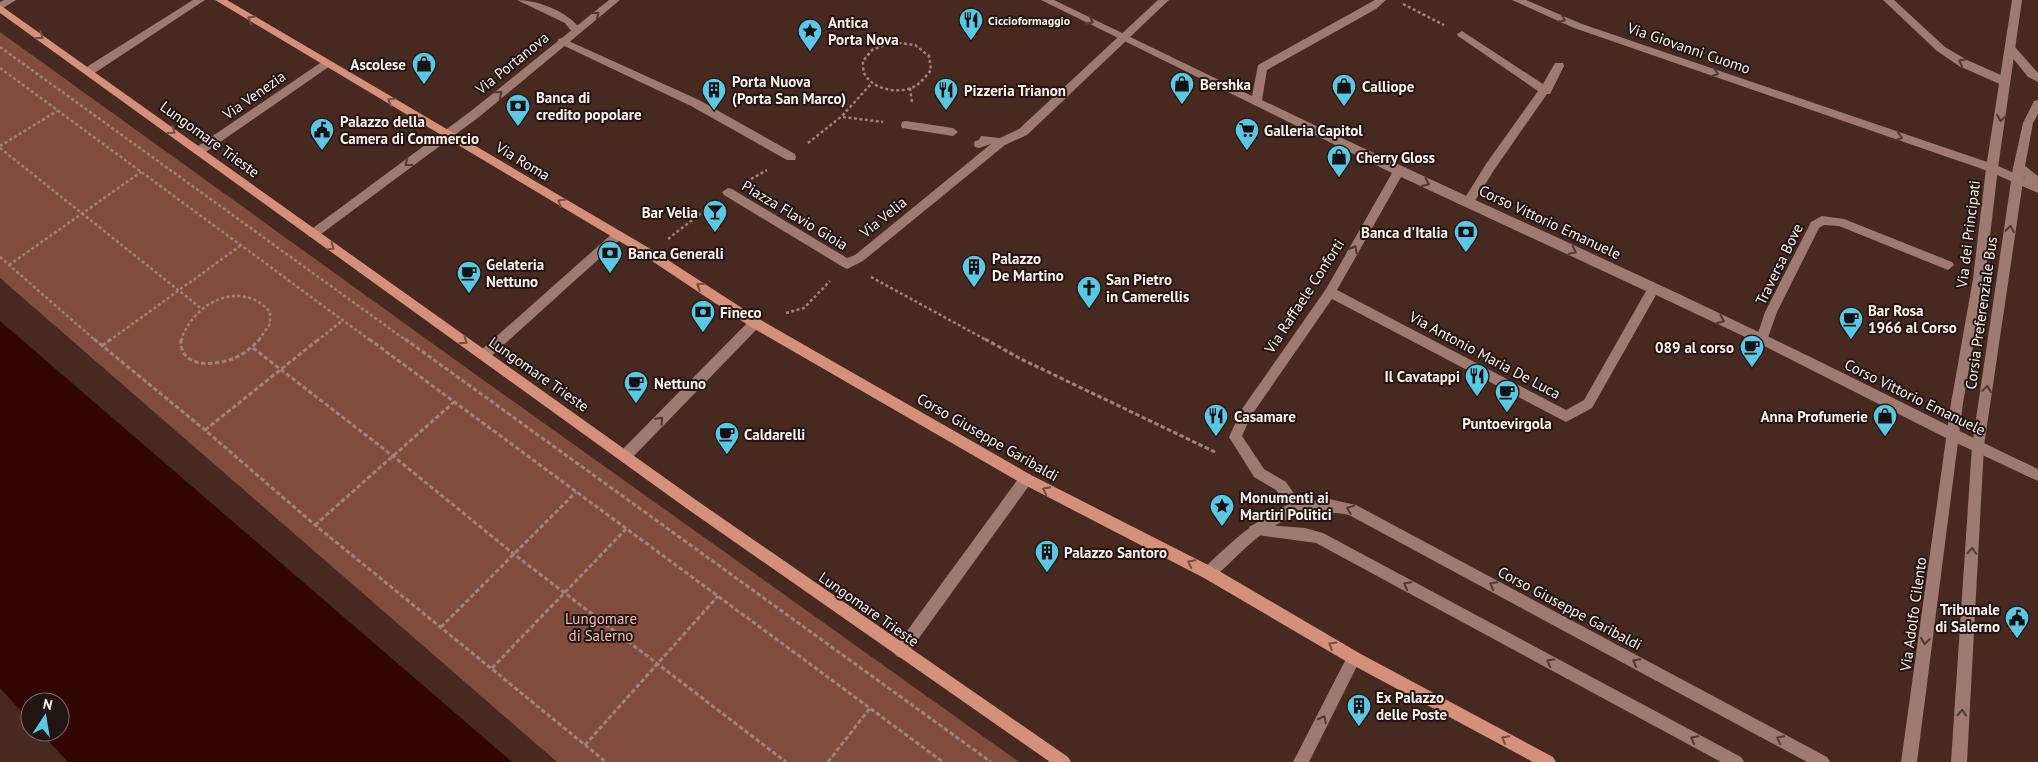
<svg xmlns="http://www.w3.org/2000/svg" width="2038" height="762" viewBox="0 0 2038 762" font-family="'PT Sans',sans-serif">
<rect width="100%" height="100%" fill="#472920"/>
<!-- green -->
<path fill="#804c3c" d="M0,32L461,364L1019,762H557L0,278Z"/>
<!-- water -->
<path fill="#310500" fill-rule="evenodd" d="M0,321L512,762H0ZM30,702H60V732H30Z"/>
<!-- pier -->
<path fill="#472920" d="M0,688L30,721V732H40L68,762H0Z"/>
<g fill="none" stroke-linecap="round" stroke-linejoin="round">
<!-- path-far1 -->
<path stroke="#9a847d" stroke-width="2.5" stroke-dasharray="3 2.5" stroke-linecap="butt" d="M1403,4L1444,25
M893,42L915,45L929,56L931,70C927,75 922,81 917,85C902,95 873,91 864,73C863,70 863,65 863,61L872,50Z
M0,47L407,341
M0,68L371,341
M910,88L912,103
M843,117L883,122
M808,143L842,116L871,84
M0,146L57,111
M0,148L202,309
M751,179L767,170
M668,239L710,206
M0,257L96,341
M9,265L141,172
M871,277L988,341
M786,313L804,308L830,281
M109,341L240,246
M181,341C192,303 241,278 270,312V324L258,341
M317,341L343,320"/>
<!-- path -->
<path stroke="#9a847d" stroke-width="3" stroke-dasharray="4.5 2.5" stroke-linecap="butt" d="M94,339L205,430L315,525L606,762
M181,339C179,369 215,366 235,358C244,354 252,347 260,339
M369,339L943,762
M405,339L991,762
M985,339L1021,359L1215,452
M102,346L111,339
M253,348L393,456L515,555L786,762
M205,430L319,339
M315,525L454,402
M441,627L576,492
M492,668L626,529
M585,745L718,596
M828,762L870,708"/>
<!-- service -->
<path fill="#9e7a70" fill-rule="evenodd" d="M193,0H205L93,74H85V68Z
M2019,164L2025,168L1984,446L1967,762H1951L1972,446L2013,168Z
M618,231L622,232L624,235L622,238L488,359H480L478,355L480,351L614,232Z
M1026,473L1031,475L1033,479L1031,483L906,656L901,658L896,656L894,651L896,646L1021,475Z
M1255,524L1305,528L1323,533L1741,757L1744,762H1721L1316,543L1250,534L1248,530L1250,526Z"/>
<!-- pedestrian -->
<path fill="#9e7a70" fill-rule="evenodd" d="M4,0H16L0,10V2Z
M517,0C538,0 569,12 581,30L576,33L572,32L565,23Z
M1158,0H1169L1027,135L1005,145L863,261L847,269L843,267L724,195L722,192L728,188L732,189L847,258L855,255L991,144L979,148L975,147L974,144L975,141L979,140L981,136L1000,138L1019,129Z
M1462,31L1543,84L1555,63H1563L1564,66L1550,94H1547L1494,170L1473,204L1469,205L1463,201L1486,164L1538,91L1458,36L1457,34Z
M562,38L699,100L795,154L796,157L795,160H787L691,106L558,43V39Z
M326,59L331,63L330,66L203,154H195L194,151L195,148Z
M906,121L953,128L958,132L953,136L902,128L901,125L902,122Z
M1822,216L1844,219L1952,262L1954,265L1948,270L1839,226L1824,225L1819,228L1777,312L1766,343H1758L1756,339L1765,312L1811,222Z"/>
<!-- minor -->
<path fill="#9e7a70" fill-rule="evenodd" d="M609,0H620L479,117L317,237H309L307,234L309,231L471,111Z
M1041,0H1054L1252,96L1258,65L1375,0H1386L1376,9L1267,70L1262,100C1429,181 1600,255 1767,336C1857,379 1947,426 2038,469V481L1948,439L1758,343L1656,295L1592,408L1566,422L1332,299L1251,416L1242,436L1264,469L1286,482L1300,502L1329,499L1356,505L1827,757L1830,762H1807L1349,515C1285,502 1257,537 1214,578L1209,579L1204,578L1202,573L1204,568C1230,544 1255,519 1287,505L1276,490L1254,477L1229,437L1242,409L1326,289L1392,173ZM1401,177L1646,291L1584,400L1566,410L1337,290Z
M1512,0H1526L1582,24L1996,165L2025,178L2013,168L2023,123L2034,101L2038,100V114L2033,123L2025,166L2038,176V193L1988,171L1574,28Z
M1883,0H1894L1945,47L1967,60L2010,79V85H2002L1959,66L1937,51Z
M2011,45L2015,47L2038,73V82L2028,77L2007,51L2006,49Z
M755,318L759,319L761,323L759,327L631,459L626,461L621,459L619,455L621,451L751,319Z
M1354,651L1359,653L1361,658L1309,762H1293L1349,653Z"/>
<!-- secondary -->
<path fill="#9e7a70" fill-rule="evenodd" d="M2012,0H2022L1998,168L1985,279L1963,403L1917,762H1901L1951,403L1973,279L1986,168Z"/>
<!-- primary -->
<path fill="#d5907b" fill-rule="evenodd" d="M215,0H227L654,251L759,319L1031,475L1214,568L1359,653L1553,757L1556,762H1533L1349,663L1204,578L1021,483L751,327L646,257Z
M0,5L696,500L1068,757L1071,762H1050L686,508L0,13Z"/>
</g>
<!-- one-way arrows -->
<defs><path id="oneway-chevron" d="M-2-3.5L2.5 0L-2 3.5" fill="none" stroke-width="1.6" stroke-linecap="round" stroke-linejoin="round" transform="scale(1.25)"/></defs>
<g stroke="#4e3933">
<use href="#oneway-chevron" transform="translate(596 15) rotate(-38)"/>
<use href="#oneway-chevron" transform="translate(1562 19) rotate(23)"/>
<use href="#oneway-chevron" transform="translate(1090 21) rotate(25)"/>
<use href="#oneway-chevron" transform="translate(1962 62) rotate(-152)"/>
<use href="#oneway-chevron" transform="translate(1715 73) rotate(19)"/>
<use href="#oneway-chevron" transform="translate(499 94) rotate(-39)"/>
<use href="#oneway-chevron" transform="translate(2001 118) rotate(99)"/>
<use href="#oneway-chevron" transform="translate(1899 137) rotate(18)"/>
<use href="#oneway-chevron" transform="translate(408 163) rotate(143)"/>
<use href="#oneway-chevron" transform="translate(1426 183) rotate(24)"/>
<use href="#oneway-chevron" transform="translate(2010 229) rotate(-82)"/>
<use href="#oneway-chevron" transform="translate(1354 249) rotate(-60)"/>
<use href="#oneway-chevron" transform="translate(1573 251) rotate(26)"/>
<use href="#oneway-chevron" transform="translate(1721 320) rotate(24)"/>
<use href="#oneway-chevron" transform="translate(1987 389) rotate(-82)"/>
<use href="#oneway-chevron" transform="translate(660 420) rotate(-46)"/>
<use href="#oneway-chevron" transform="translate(1350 509) rotate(-158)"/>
<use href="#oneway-chevron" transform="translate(1972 551) rotate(-87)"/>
<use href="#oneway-chevron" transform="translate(1407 585) rotate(-152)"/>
<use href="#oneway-chevron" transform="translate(1493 585) rotate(-152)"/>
<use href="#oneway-chevron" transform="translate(1925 641) rotate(98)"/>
<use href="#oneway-chevron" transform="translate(1550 662) rotate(-152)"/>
<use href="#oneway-chevron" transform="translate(1636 662) rotate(-152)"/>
<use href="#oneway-chevron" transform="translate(1962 713) rotate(-87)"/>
<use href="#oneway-chevron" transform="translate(1323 719) rotate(-63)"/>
<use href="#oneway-chevron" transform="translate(1694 739) rotate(-152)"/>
<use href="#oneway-chevron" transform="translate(1780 739) rotate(-152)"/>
</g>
<g stroke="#734d41">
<use href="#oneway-chevron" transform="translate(251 19) rotate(-149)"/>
<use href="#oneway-chevron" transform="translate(40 36) rotate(35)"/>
<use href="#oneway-chevron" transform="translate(391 101) rotate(-150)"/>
<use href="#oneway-chevron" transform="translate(172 131) rotate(36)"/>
<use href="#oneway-chevron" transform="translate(561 202) rotate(-149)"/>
<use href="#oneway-chevron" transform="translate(331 247) rotate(35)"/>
<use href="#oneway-chevron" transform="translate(700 286) rotate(-147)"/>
<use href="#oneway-chevron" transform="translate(464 341) rotate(35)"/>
<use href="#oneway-chevron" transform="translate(1046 490) rotate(-153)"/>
<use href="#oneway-chevron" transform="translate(1191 563) rotate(-153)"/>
<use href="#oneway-chevron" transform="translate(1332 645) rotate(-149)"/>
<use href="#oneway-chevron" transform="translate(1505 739) rotate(-152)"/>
</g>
<!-- icons -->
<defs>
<symbol id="restaurant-pin" viewBox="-11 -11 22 30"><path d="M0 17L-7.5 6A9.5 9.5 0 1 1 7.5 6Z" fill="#59c8e5" stroke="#231612"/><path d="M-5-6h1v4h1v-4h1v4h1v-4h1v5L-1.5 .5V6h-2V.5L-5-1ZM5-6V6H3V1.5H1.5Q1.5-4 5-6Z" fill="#111"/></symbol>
<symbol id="sight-pin" viewBox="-11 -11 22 30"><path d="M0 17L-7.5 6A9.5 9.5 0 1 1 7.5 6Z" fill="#59c8e5" stroke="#231612"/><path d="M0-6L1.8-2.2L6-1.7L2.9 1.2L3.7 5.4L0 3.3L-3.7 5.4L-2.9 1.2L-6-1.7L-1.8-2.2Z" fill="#111"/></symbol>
<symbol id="shop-pin" viewBox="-11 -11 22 30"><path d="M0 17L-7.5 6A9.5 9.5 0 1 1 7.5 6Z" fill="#59c8e5" stroke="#231612"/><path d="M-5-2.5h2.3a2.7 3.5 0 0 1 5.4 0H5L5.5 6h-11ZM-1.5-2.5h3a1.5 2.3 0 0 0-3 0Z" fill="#111"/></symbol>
<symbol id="building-pin" viewBox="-11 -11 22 30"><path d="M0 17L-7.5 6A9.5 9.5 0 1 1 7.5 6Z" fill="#59c8e5" stroke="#231612"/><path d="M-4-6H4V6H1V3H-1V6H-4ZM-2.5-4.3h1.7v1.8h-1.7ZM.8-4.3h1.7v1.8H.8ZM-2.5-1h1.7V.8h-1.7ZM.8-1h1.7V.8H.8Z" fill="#111"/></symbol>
<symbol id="bank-pin" viewBox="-11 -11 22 30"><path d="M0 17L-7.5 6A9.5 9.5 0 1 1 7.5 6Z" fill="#59c8e5" stroke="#231612"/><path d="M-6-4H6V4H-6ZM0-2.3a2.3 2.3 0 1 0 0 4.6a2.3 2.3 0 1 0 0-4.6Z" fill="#111"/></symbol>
<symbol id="civic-pin" viewBox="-11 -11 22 30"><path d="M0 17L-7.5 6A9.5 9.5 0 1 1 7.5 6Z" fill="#59c8e5" stroke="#231612"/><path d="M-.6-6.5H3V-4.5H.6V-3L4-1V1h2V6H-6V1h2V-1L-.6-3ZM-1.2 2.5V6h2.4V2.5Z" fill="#111"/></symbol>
<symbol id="supermarket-pin" viewBox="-11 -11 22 30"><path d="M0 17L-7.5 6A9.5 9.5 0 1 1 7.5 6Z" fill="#59c8e5" stroke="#231612"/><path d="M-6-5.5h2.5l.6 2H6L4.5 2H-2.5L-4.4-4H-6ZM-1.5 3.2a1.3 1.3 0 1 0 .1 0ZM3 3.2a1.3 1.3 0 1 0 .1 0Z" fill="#111"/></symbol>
<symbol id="bar-pin" viewBox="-11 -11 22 30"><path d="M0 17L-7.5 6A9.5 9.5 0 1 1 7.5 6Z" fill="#59c8e5" stroke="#231612"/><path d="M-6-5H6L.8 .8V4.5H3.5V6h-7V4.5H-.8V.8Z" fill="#111"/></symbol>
<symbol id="cafe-pin" viewBox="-11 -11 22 30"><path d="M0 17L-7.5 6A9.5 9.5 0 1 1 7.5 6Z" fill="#59c8e5" stroke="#231612"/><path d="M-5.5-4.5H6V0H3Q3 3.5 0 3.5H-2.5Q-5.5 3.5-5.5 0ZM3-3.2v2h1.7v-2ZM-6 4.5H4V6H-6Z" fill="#111"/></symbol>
<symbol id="church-pin" viewBox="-11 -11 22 30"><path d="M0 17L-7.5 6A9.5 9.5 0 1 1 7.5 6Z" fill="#59c8e5" stroke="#231612"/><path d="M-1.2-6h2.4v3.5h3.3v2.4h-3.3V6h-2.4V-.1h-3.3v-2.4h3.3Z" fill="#111"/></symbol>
</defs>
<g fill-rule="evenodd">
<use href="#restaurant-pin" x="957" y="6" width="28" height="38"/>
<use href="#sight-pin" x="796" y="17" width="28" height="38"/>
<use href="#shop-pin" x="410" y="50" width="28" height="38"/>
<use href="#shop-pin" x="1168" y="70" width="28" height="38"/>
<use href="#shop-pin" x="1330" y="72" width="28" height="38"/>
<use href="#building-pin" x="700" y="76" width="28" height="38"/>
<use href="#restaurant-pin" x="932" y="76" width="28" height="38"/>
<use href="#bank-pin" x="504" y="92" width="28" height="38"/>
<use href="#civic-pin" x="308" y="116" width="28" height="38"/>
<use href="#supermarket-pin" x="1233" y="116" width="28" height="38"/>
<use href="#shop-pin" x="1325" y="143" width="28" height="38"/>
<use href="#bar-pin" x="701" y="198" width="28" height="38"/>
<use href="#bank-pin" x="1452" y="218" width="28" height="38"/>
<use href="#bank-pin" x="596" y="239" width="28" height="38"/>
<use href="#building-pin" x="960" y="253" width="28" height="38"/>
<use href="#cafe-pin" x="455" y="259" width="28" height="38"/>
<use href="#church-pin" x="1075" y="274" width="28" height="38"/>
<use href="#bank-pin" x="689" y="298" width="28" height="38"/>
<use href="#cafe-pin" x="1837" y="305" width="28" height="38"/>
<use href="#cafe-pin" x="1738" y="333" width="28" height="38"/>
<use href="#restaurant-pin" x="1463" y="362" width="28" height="38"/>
<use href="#cafe-pin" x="622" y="369" width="28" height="38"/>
<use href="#cafe-pin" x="1493" y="378" width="28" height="38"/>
<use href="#restaurant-pin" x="1202" y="402" width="28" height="38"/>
<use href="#shop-pin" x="1871" y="402" width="28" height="38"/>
<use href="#cafe-pin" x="713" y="420" width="28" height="38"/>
<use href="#sight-pin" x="1208" y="492" width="28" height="38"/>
<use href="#building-pin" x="1033" y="538" width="28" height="38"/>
<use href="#civic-pin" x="2003" y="604" width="28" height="38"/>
<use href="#building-pin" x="1345" y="692" width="28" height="38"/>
</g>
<g text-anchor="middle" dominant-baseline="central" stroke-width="4" stroke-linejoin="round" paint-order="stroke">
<!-- far-poi labels -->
<g font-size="12" font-weight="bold" fill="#fef1ee" stroke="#231612" text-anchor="start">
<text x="988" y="20">Ciccioformaggio</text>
</g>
<!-- poi labels -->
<g font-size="15" font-weight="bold" fill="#fef1ee" stroke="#231612" text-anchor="start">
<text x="828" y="22">Antica<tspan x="828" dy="17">Porta Nova</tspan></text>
<text x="406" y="64" text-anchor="end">Ascolese</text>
<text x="732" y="81">Porta Nuova<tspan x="732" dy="17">(Porta San Marco)</tspan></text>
<text x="1200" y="84">Bershka</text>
<text x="1362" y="86">Calliope</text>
<text x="964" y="90">Pizzeria Trianon</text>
<text x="536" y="97">Banca di<tspan x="536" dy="17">credito popolare</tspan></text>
<text x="340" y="121">Palazzo della<tspan x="340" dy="17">Camera di Commercio</tspan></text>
<text x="1264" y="130">Galleria Capitol</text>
<text x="1356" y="157">Cherry Gloss</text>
<text x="698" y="212" text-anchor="end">Bar Velia</text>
<text x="1448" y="232" text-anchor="end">Banca d'Italia</text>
<text x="628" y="253">Banca Generali</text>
<text x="992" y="258">Palazzo<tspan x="992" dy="17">De Martino</tspan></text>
<text x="486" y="264">Gelateria<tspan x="486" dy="17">Nettuno</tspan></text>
<text x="1106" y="279">San Pietro<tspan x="1106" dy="17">in Camerellis</tspan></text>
<text x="1868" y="310">Bar Rosa<tspan x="1868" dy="17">1966 al Corso</tspan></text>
<text x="720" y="312">Fineco</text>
<text x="1734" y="347" text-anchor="end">089 al corso</text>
<text x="1460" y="376" text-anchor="end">Il Cavatappi</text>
<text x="654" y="383">Nettuno</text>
<text x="1234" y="416">Casamare</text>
<text x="1868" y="416" text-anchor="end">Anna Profumerie</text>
<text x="1507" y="423" text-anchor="middle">Puntoevirgola</text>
<text x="744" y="434">Caldarelli</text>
<text x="1240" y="497">Monumenti ai<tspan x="1240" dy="17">Martiri Politici</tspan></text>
<text x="1064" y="552">Palazzo Santoro</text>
<text x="2000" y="609" text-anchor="end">Tribunale<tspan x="2000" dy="17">di Salerno</tspan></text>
<text x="1376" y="697">Ex Palazzo<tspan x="1376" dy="17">delle Poste</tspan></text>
</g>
<!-- street labels -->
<g font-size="15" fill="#fef1ee" stroke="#231612">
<text transform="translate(1689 48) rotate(19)">Via Giovanni Cuomo</text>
<text transform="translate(512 63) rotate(-39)">Via Portanova</text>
<text transform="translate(254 95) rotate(-35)">Via Venezia</text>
<text transform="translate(210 139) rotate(36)">Lungomare Trieste</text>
<text transform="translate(523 161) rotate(31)">Via Roma</text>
<text transform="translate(795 215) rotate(31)">Piazza Flavio Gioia</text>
<text transform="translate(883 217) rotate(-39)">Via Velia</text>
<text transform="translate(1550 222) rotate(25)">Corso Vittorio Emanuele</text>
<text transform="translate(1968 234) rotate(-83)">Via dei Principati</text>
<text transform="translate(1779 264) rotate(-64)">Traversa Bove</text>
<text transform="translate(1304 296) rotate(-57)">Via Raffaele Conforti</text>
<text transform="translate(1981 313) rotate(-82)">Corsia Preferenziale Bus</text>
<text transform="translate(1485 355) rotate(28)">Via Antonio Maria De Luca</text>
<text transform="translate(539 374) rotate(35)">Lungomare Trieste</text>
<text transform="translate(1915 397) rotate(26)">Corso Vittorio Emanuele</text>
<text transform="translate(988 437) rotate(30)">Corso Giuseppe Garibaldi</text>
<text transform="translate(1570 608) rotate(28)">Corso Giuseppe Garibaldi</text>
<text transform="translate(869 609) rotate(35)">Lungomare Trieste</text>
<text transform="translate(1913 614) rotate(-82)">Via Adolfo Cilento</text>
</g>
<!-- park labels -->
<g font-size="15" fill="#f0beaf" stroke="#231612">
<text x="601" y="618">Lungomare<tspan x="601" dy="17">di Salerno</tspan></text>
</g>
</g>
<!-- north arrow -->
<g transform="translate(45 717) rotate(12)"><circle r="24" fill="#231612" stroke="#7b6e6a"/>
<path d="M0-4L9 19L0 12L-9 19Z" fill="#59c8e5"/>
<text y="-8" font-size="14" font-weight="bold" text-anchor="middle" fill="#fef1ee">N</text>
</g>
</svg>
